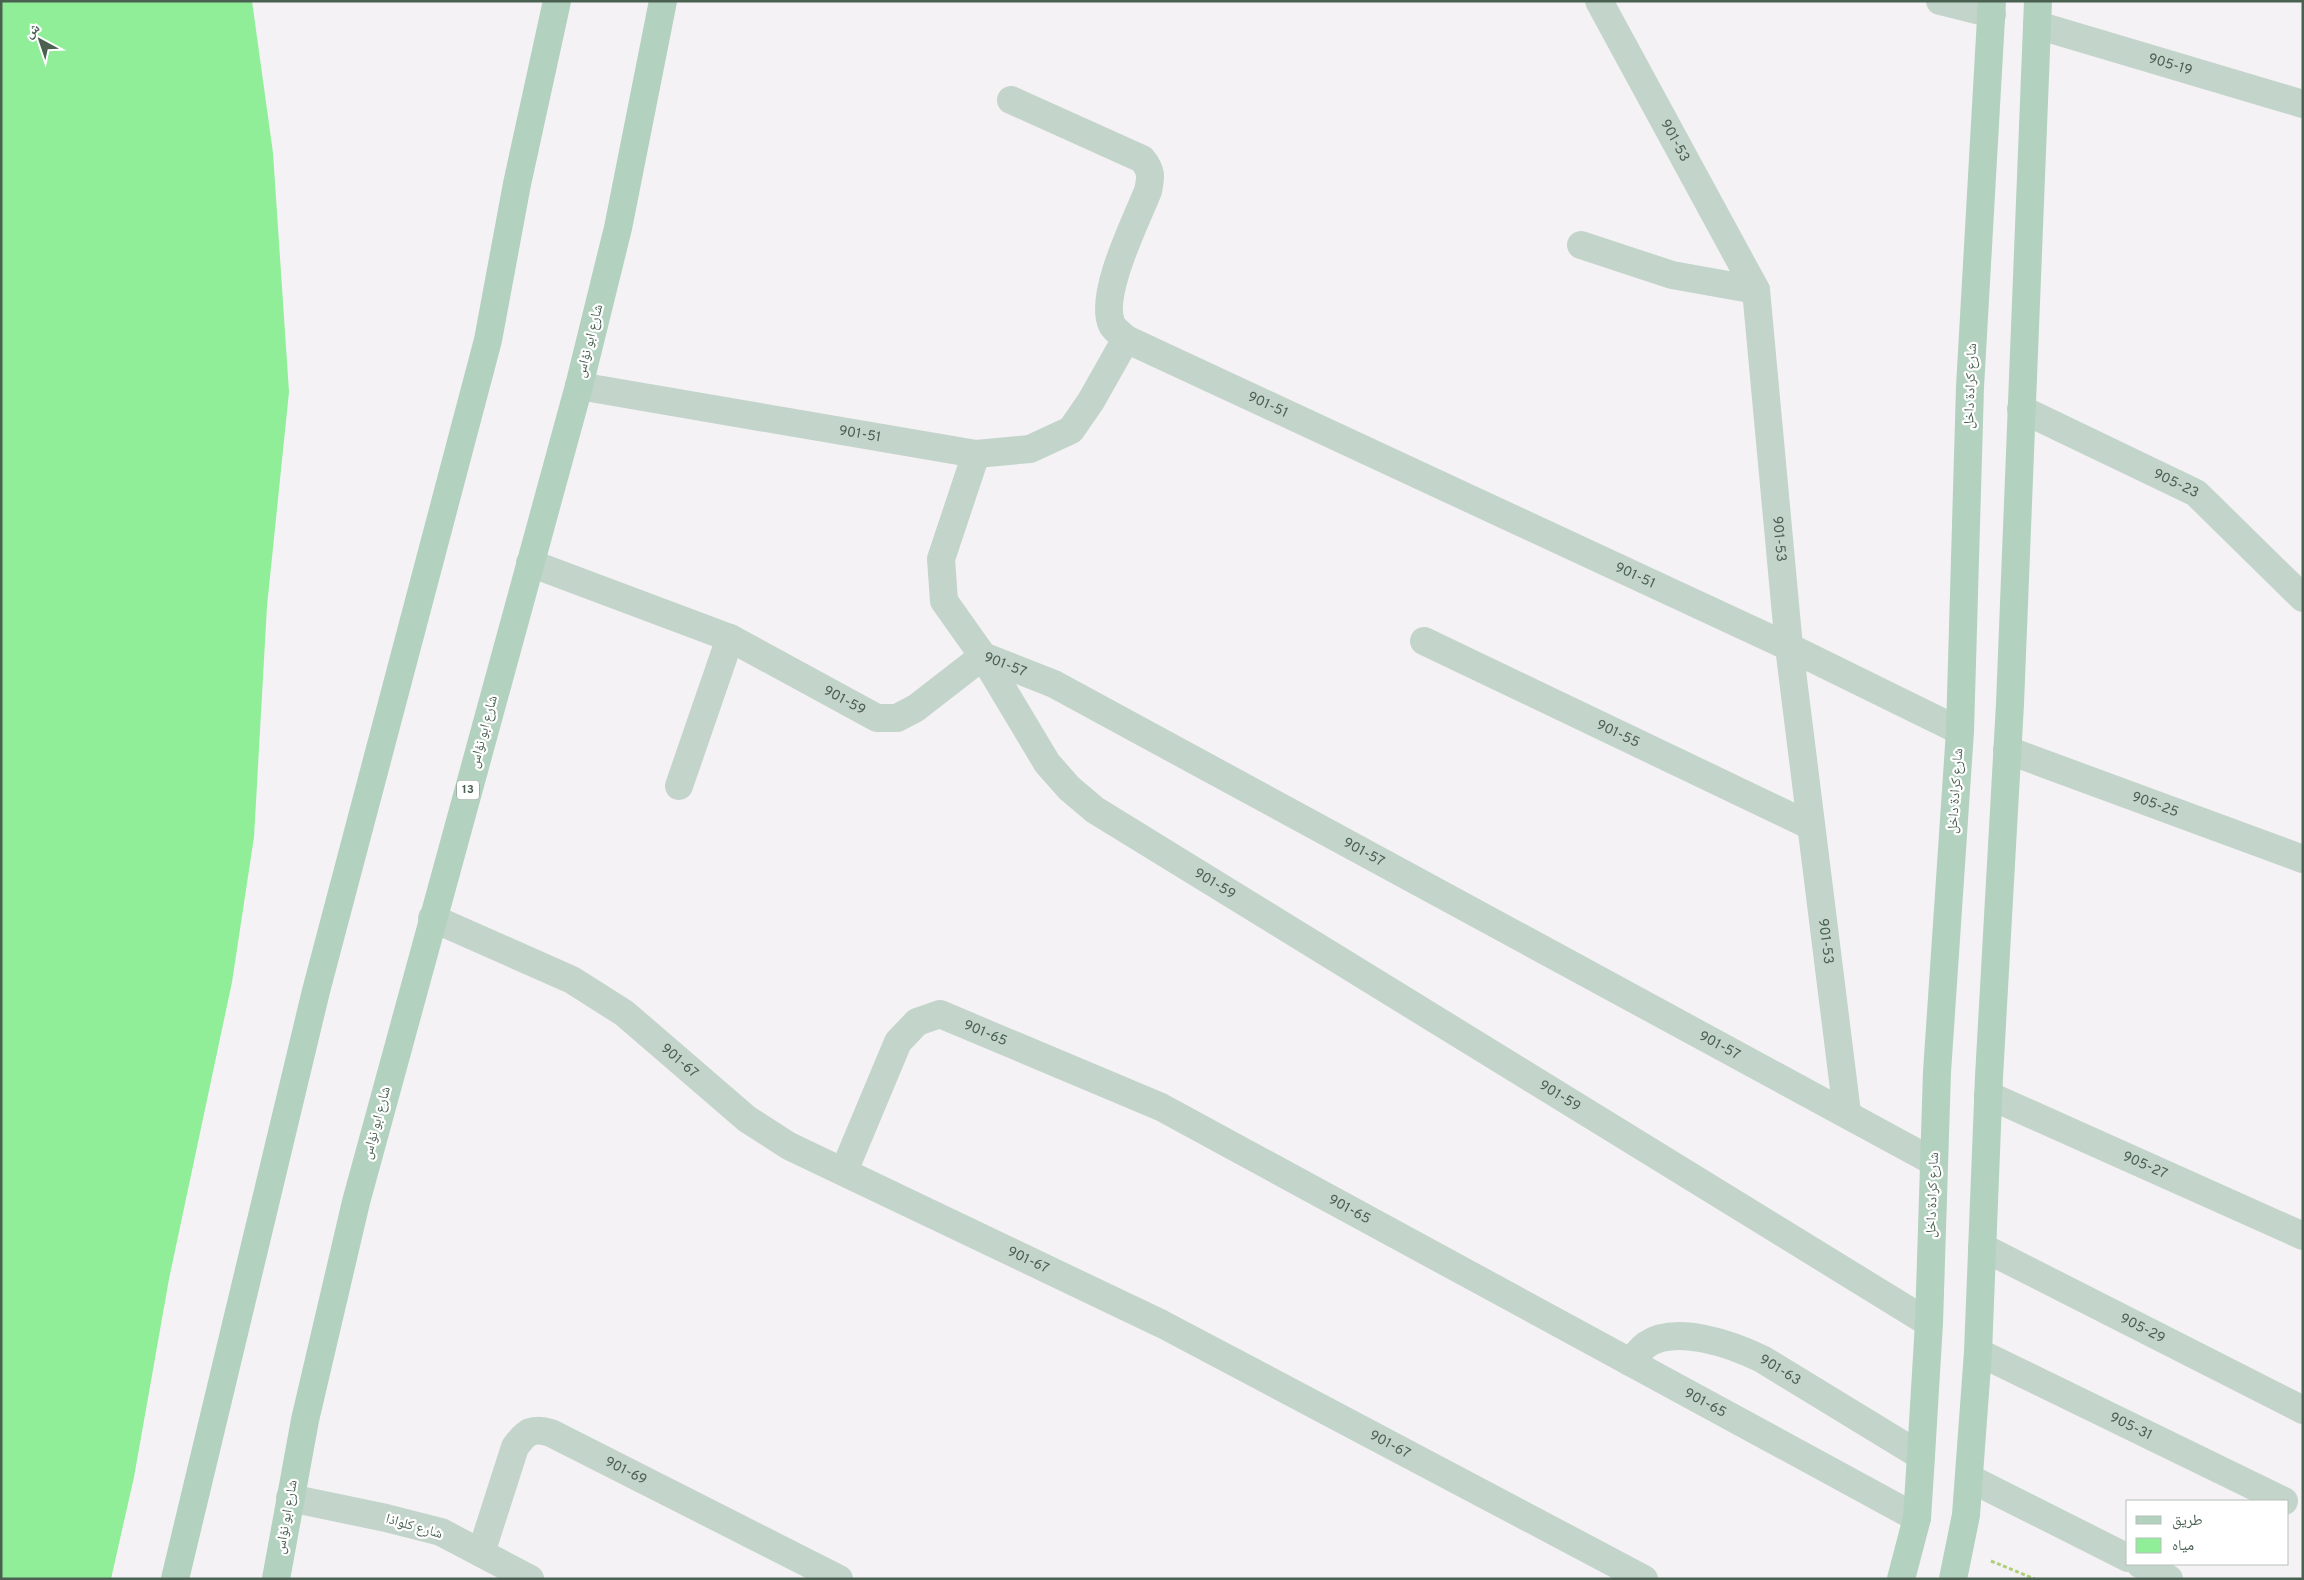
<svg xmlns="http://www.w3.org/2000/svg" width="2304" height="1580" viewBox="0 0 2304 1580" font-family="Overpass,'Noto Naskh Arabic',sans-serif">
<rect width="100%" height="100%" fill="#f4f2f5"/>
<!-- water -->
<path fill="#8fee97" d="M1,1H252L273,153L289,392L267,606L254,837L232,982L169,1279L134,1477L111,1579H1Z"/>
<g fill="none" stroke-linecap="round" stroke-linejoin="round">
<!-- path -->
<path stroke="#afd079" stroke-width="3" stroke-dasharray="4 2.5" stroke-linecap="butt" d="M1991,1561L2035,1579"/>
<!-- minor -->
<g stroke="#c3d4ca" stroke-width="28">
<path id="s1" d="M1599,1L1756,290L1789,647L1847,1113"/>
<path d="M1940,1L1992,14"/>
<path id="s2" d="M2037,25L2303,104"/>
<path d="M1011,100L1142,159C1152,171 1151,177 1148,191C1136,221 1098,296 1112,325C1115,330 1122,335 1126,339"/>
<path d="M1581,245L1672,275L1756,290"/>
<path id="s3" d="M579,386L976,454L1030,449L1071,430L1091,401L1126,339L1789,647L1960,731"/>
<path id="s4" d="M2021,409L2196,493L2303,598"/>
<path id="s5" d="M976,454L941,559L944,601L983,656L1054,684L1934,1162"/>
<path id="s6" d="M530,563L730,638L877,718H897L916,708L983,656L1047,763L1069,788L1095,810L1929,1323"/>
<path id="s7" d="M1424,641L1811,826"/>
<path id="s8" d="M2007,750L2303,859"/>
<path d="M679,786L730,638"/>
<path id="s9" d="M432,918L572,980L624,1013L747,1119L789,1146L1162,1324L1644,1579"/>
<path id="s10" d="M1988,1095L2303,1236"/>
<path id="s11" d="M844,1171L898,1042L917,1022L940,1014L1161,1107L1917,1518"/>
<path id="s12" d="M1982,1247L2303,1410"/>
<path id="s13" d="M1978,1352L2284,1501"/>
<path id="s14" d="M1630,1362C1635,1356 1640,1350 1646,1345C1676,1324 1733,1345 1762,1359L1921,1456"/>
<path d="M1969,1478L2128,1558"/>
<path d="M290,1498L386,1518L441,1532L530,1579"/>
<path id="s15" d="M481,1553L515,1447C526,1432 532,1427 551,1433L839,1579"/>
<path d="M2140,1564L2169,1579"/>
</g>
<!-- major -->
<path stroke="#b2d1be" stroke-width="28" d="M175,1579L316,991L488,340L517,184L557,1
M276,1579L305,1420L356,1202L579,386L618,228L663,1
M1901,1579L1917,1518L1921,1456L1929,1323L1937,1072L1960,731L1970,387L1992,1
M1953,1579L1966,1515L1978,1352L1989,1077L2010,704L2038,1"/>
</g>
<g text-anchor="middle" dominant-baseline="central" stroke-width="4.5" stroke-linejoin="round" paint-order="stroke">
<!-- shield labels -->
<rect fill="#fff" stroke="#809086" stroke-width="1" x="457" y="780.5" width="22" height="19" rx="4"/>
<g font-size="12" font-weight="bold" fill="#4a6152">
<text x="468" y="790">13</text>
</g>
<!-- street labels -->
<g font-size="14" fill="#4a6152" stroke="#fff">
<text stroke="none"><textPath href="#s2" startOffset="139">905-19</textPath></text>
<text stroke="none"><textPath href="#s1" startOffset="159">901-53</textPath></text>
<text transform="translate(590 341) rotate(-76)">شارع ابو نؤاس</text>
<text transform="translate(1971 386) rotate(-88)">شارع كرادة داخل</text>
<text stroke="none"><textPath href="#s3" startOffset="765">901-51</textPath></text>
<text stroke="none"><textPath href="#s3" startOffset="285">901-51</textPath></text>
<text stroke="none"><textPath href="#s4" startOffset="172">905-23</textPath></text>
<text stroke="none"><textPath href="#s1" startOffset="579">901-53</textPath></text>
<text stroke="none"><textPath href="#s3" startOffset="1170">901-51</textPath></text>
<text stroke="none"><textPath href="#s5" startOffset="244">901-57</textPath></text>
<text stroke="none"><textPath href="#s6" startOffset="344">901-59</textPath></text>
<text transform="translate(484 732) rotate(-75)">شارع ابو نؤاس</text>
<text stroke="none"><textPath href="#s7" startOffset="215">901-55</textPath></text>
<text transform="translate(1956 791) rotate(-86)">شارع كرادة داخل</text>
<text stroke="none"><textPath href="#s8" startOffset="158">905-25</textPath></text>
<text stroke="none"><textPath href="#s5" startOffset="649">901-57</textPath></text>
<text stroke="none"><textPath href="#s6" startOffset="840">901-59</textPath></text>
<text stroke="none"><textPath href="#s1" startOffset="984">901-53</textPath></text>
<text stroke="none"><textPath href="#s11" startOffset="241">901-65</textPath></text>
<text stroke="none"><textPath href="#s5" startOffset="1054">901-57</textPath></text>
<text stroke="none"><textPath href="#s9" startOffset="288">901-67</textPath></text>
<text stroke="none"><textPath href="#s6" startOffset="1245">901-59</textPath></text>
<text transform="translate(377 1123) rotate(-75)">شارع ابو نؤاس</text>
<text stroke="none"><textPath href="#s10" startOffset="172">905-27</textPath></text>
<text transform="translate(1933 1195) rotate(-88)">شارع كرادة داخل</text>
<text stroke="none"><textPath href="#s11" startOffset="646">901-65</textPath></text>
<text stroke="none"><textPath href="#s9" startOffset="692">901-67</textPath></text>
<text stroke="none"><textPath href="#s12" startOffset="180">905-29</textPath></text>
<text stroke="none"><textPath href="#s14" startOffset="166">901-63</textPath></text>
<text stroke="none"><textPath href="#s11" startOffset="1051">901-65</textPath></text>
<text stroke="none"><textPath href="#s13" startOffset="170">905-31</textPath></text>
<text stroke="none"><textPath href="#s9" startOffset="1098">901-67</textPath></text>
<text stroke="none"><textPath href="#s15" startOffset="238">901-69</textPath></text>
<text transform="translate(287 1517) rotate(-80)">شارع ابو نؤاس</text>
<text transform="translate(414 1527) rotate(16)">شارع كلواذا</text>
</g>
</g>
<!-- border -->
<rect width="2304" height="1580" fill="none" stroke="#4a6152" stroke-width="5"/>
<!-- legend -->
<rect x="2126" y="1500" width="162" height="65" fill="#ffffff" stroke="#b7c0ba"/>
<rect x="2136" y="1516" width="25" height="8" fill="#b2d1be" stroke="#b7c0ba"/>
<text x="2172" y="1525" font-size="15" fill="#4a6152">طريق</text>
<rect x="2136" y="1538" width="25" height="15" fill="#8fee97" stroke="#b7c0ba"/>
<text x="2172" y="1550" font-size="15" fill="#4a6152">مياه</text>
<!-- north arrow -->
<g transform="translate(40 40) rotate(320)" stroke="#ffffff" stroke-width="4" paint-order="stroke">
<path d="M0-4L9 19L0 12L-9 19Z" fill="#4a6152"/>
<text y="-8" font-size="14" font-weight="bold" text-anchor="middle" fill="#4a6152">ش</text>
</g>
</svg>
